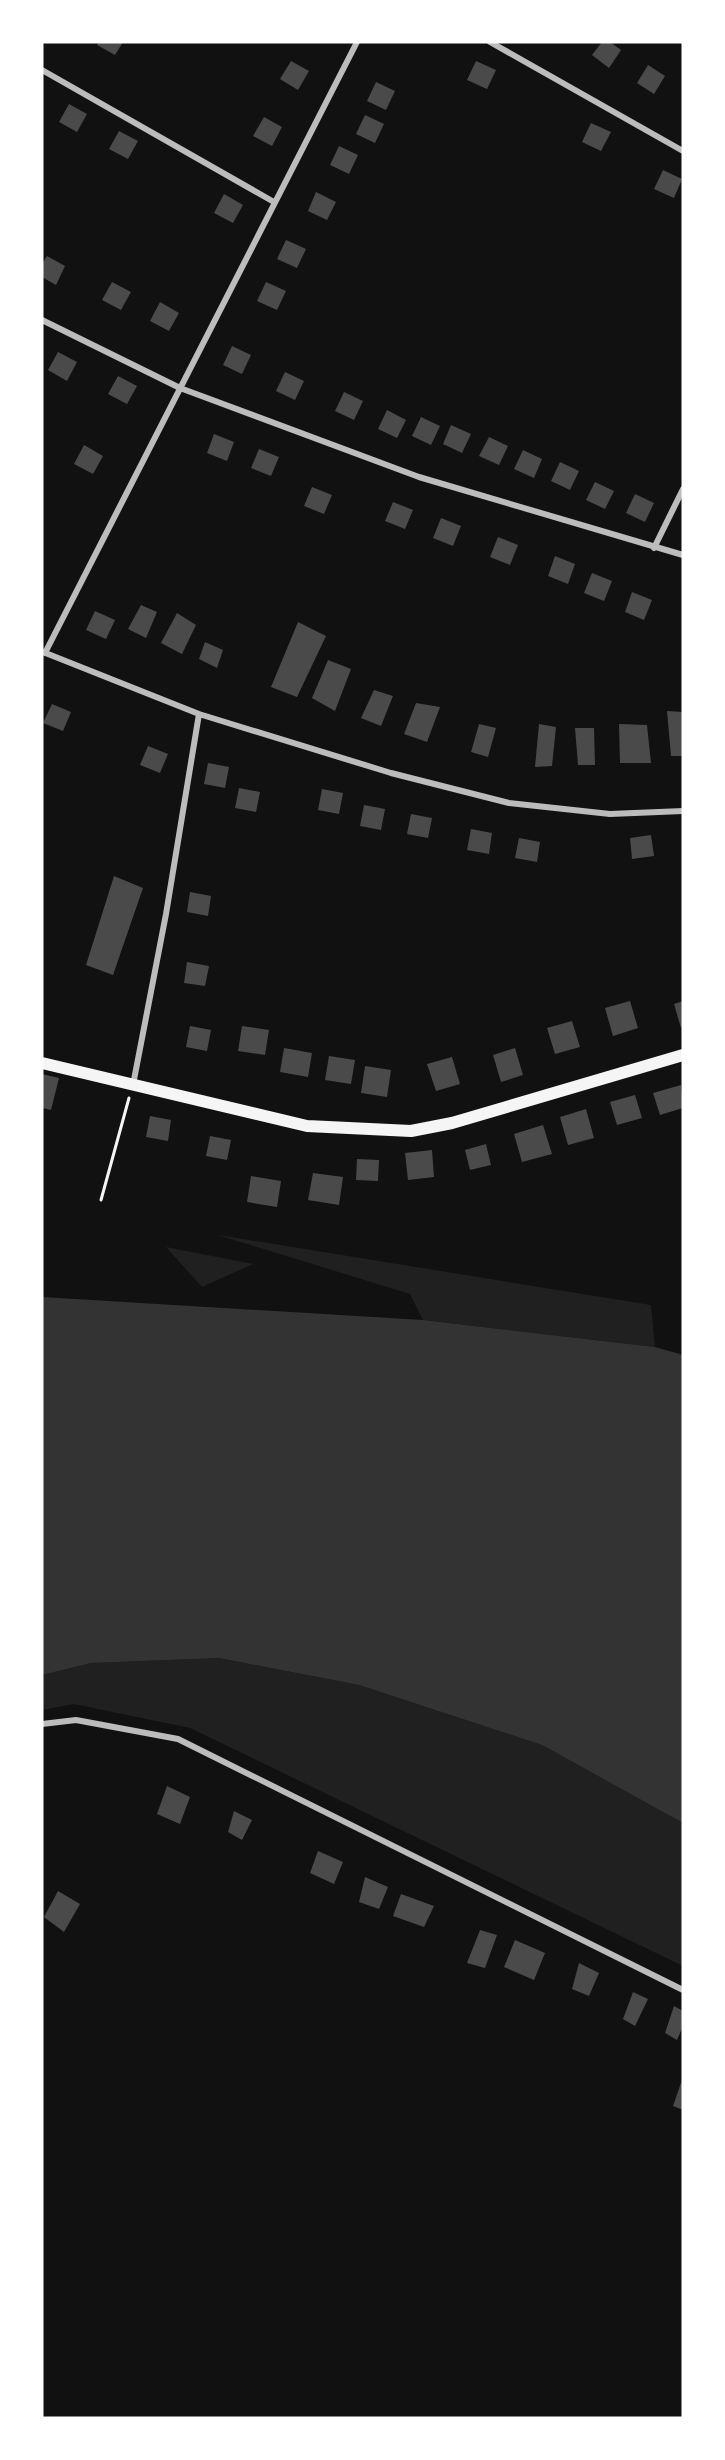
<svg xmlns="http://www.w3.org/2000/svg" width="725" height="2460" viewBox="0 0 725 2460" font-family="'DM Sans',sans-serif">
<rect width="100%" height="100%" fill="#111"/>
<!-- green -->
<path fill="#202020" d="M218,1235L651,1305L655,1347L423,1320L410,1294Z
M166,1247L253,1264L202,1287Z
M219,1658L359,1685L542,1745L683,1823V1966L190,1728L74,1704L42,1710V1675L91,1663Z"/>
<!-- water -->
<path fill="#333" d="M42,1297L423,1320L655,1347L683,1355V1823L542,1745L359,1685L219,1658L91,1663L42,1675Z"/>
<!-- building -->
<path fill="#4a4a4a" d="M99,42H123L115,55L97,45Z
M602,42H610L621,50L609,68L592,55Z
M291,61L309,71L298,90L280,79Z
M476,61L496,70L487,89L467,80Z
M648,65L665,76L654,94L637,83Z
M376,82L395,91L386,110L367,101Z
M69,104L87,114L77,132L59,122Z
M365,115L384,124L375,143L356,134Z
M264,117L282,127L272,146L253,136Z
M591,123L611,132L601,151L582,142Z
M119,131L138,141L128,159L109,149Z
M339,146L358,155L349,174L330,165Z
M663,170L682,179L674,198L654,189Z
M316,192L336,202L327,220L308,211Z
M224,194L243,205L233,223L214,213Z
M286,240L306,249L297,268L277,259Z
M47,256L65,266L56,285L42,277V264Z
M112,282L131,292L121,310L102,300Z
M266,282L286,291L277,310L257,301Z
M160,302L179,313L169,331L150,321Z
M232,346L251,355L242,374L223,365Z
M58,352L77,362L67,381L48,370Z
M285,372L304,381L295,400L276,391Z
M118,376L137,386L127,404L108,394Z
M344,392L363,401L354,420L335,411Z
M387,410L406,420L397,438L378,429Z
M421,417L440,426L431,445L412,436Z
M451,425L471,434L462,453L443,444Z
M214,434L234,442L227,461L207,453Z
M489,437L508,446L499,465L479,456Z
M84,445L103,456L93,474L74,464Z
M259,449L279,457L271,476L251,468Z
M523,450L542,459L534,478L514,469Z
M560,462L579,471L570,490L551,481Z
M595,482L614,491L605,509L586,500Z
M312,487L332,495L324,514L304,506Z
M635,494L654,503L645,522L626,513Z
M393,502L413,510L405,529L385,521Z
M441,518L461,526L453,546L433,538Z
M498,537L518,545L510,565L490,557Z
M555,556L575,564L568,584L548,576Z
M592,573L612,581L604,601L584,593Z
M632,592L652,600L644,620L625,612Z
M141,605L157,612L146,638L128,629Z
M95,611L115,620L106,639L86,630Z
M177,613L196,625L182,654L161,643Z
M298,622L326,636L297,697L271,687Z
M205,642L223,650L217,668L199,659Z
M328,660L351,669L335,711L312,698Z
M374,690L393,696L381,726L361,718Z
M416,703L440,707L427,742L404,734Z
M52,704L71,712L63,731L43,723Z
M667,711L683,712V756H671Z
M479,724L496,728L488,757L471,752Z
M539,724L556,727L552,766L535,767Z
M619,724L647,725L651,763H620Z
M575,728H594L595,765H578Z
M148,746L168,754L160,773L140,765Z
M208,763L229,767L225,788L204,784Z
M239,788L260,792L256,812L235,808Z
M322,789L343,793L339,814L318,810Z
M364,805L385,809L381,830L360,826Z
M411,814L432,818L428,838L407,834Z
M471,829L492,833L489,854L467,850Z
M651,835L654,856L632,859L630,838Z
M519,838L540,842L537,862L515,858Z
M114,876L143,888L113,975L86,965Z
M190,892L211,896L208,916L187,912Z
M187,962L209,966L205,986L184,983Z
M630,1001L638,1028L613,1036L605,1008Z
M683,1001V1027L681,1028L674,1004Z
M572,1021L580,1047L555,1054L547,1028Z
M190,1026L211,1030L207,1051L186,1047Z
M242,1026L269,1030L265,1055L238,1051Z
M284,1048L312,1053L308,1077L280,1072Z
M515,1048L523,1075L501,1082L493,1055Z
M329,1056L355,1060L351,1084L325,1080Z
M452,1057L460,1084L436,1091L427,1064Z
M365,1066L391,1070L387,1097L361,1093Z
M42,1074L59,1078L51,1110L42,1108Z
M681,1085L683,1108L660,1115L653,1093Z
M635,1095L642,1118L617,1125L610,1102Z
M586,1109L594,1138L568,1145L560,1117Z
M150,1116L171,1120L168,1141L146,1137Z
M543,1125L552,1154L522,1162L514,1134Z
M210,1136L231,1140L227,1160L206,1156Z
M486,1144L491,1165L470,1170L465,1150Z
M432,1150L434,1177L408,1180L405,1153Z
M357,1159L379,1160L378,1181L356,1180Z
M313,1173L343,1177L339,1205L308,1200Z
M251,1176L281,1181L277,1207L247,1202Z
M167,1786L190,1797L180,1824L157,1814Z
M234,1811L252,1820L242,1840L228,1832Z
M318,1851L343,1862L334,1884L310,1873Z
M365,1877L388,1887L379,1909L359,1902Z
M58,1891L80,1904L64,1932L44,1917Z
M401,1894L434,1906L424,1927L393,1916Z
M480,1930L497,1935L485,1968L467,1963Z
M515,1940L545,1953L534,1980L504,1967Z
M579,1963L599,1973L589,1996L572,1989Z
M633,1992L648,1999L635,2026L623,2019Z
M674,2006L683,2011V2026L677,2040L665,2033Z
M683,2077V2110L673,2106Z"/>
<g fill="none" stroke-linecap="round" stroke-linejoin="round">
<!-- path -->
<path stroke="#f5f5f5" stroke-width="3" d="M101,1200L129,1098"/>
<!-- minor -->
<path stroke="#bcbcbc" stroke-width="6" d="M490,42L683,151
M42,70L274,202
M42,320L180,388L419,477L683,555
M654,548L683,489
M43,652L199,714L391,773L509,803L610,814L683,811
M45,653L357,42
M133,1085L166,914L199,714
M42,1724L76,1720L178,1739L683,1990"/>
<!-- secondary -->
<path stroke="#f5f5f5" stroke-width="12" d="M42,1063L307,1126L411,1131L452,1123L683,1055"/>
</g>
<!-- border -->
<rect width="725" height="2460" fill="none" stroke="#ffffff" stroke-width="87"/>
</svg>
